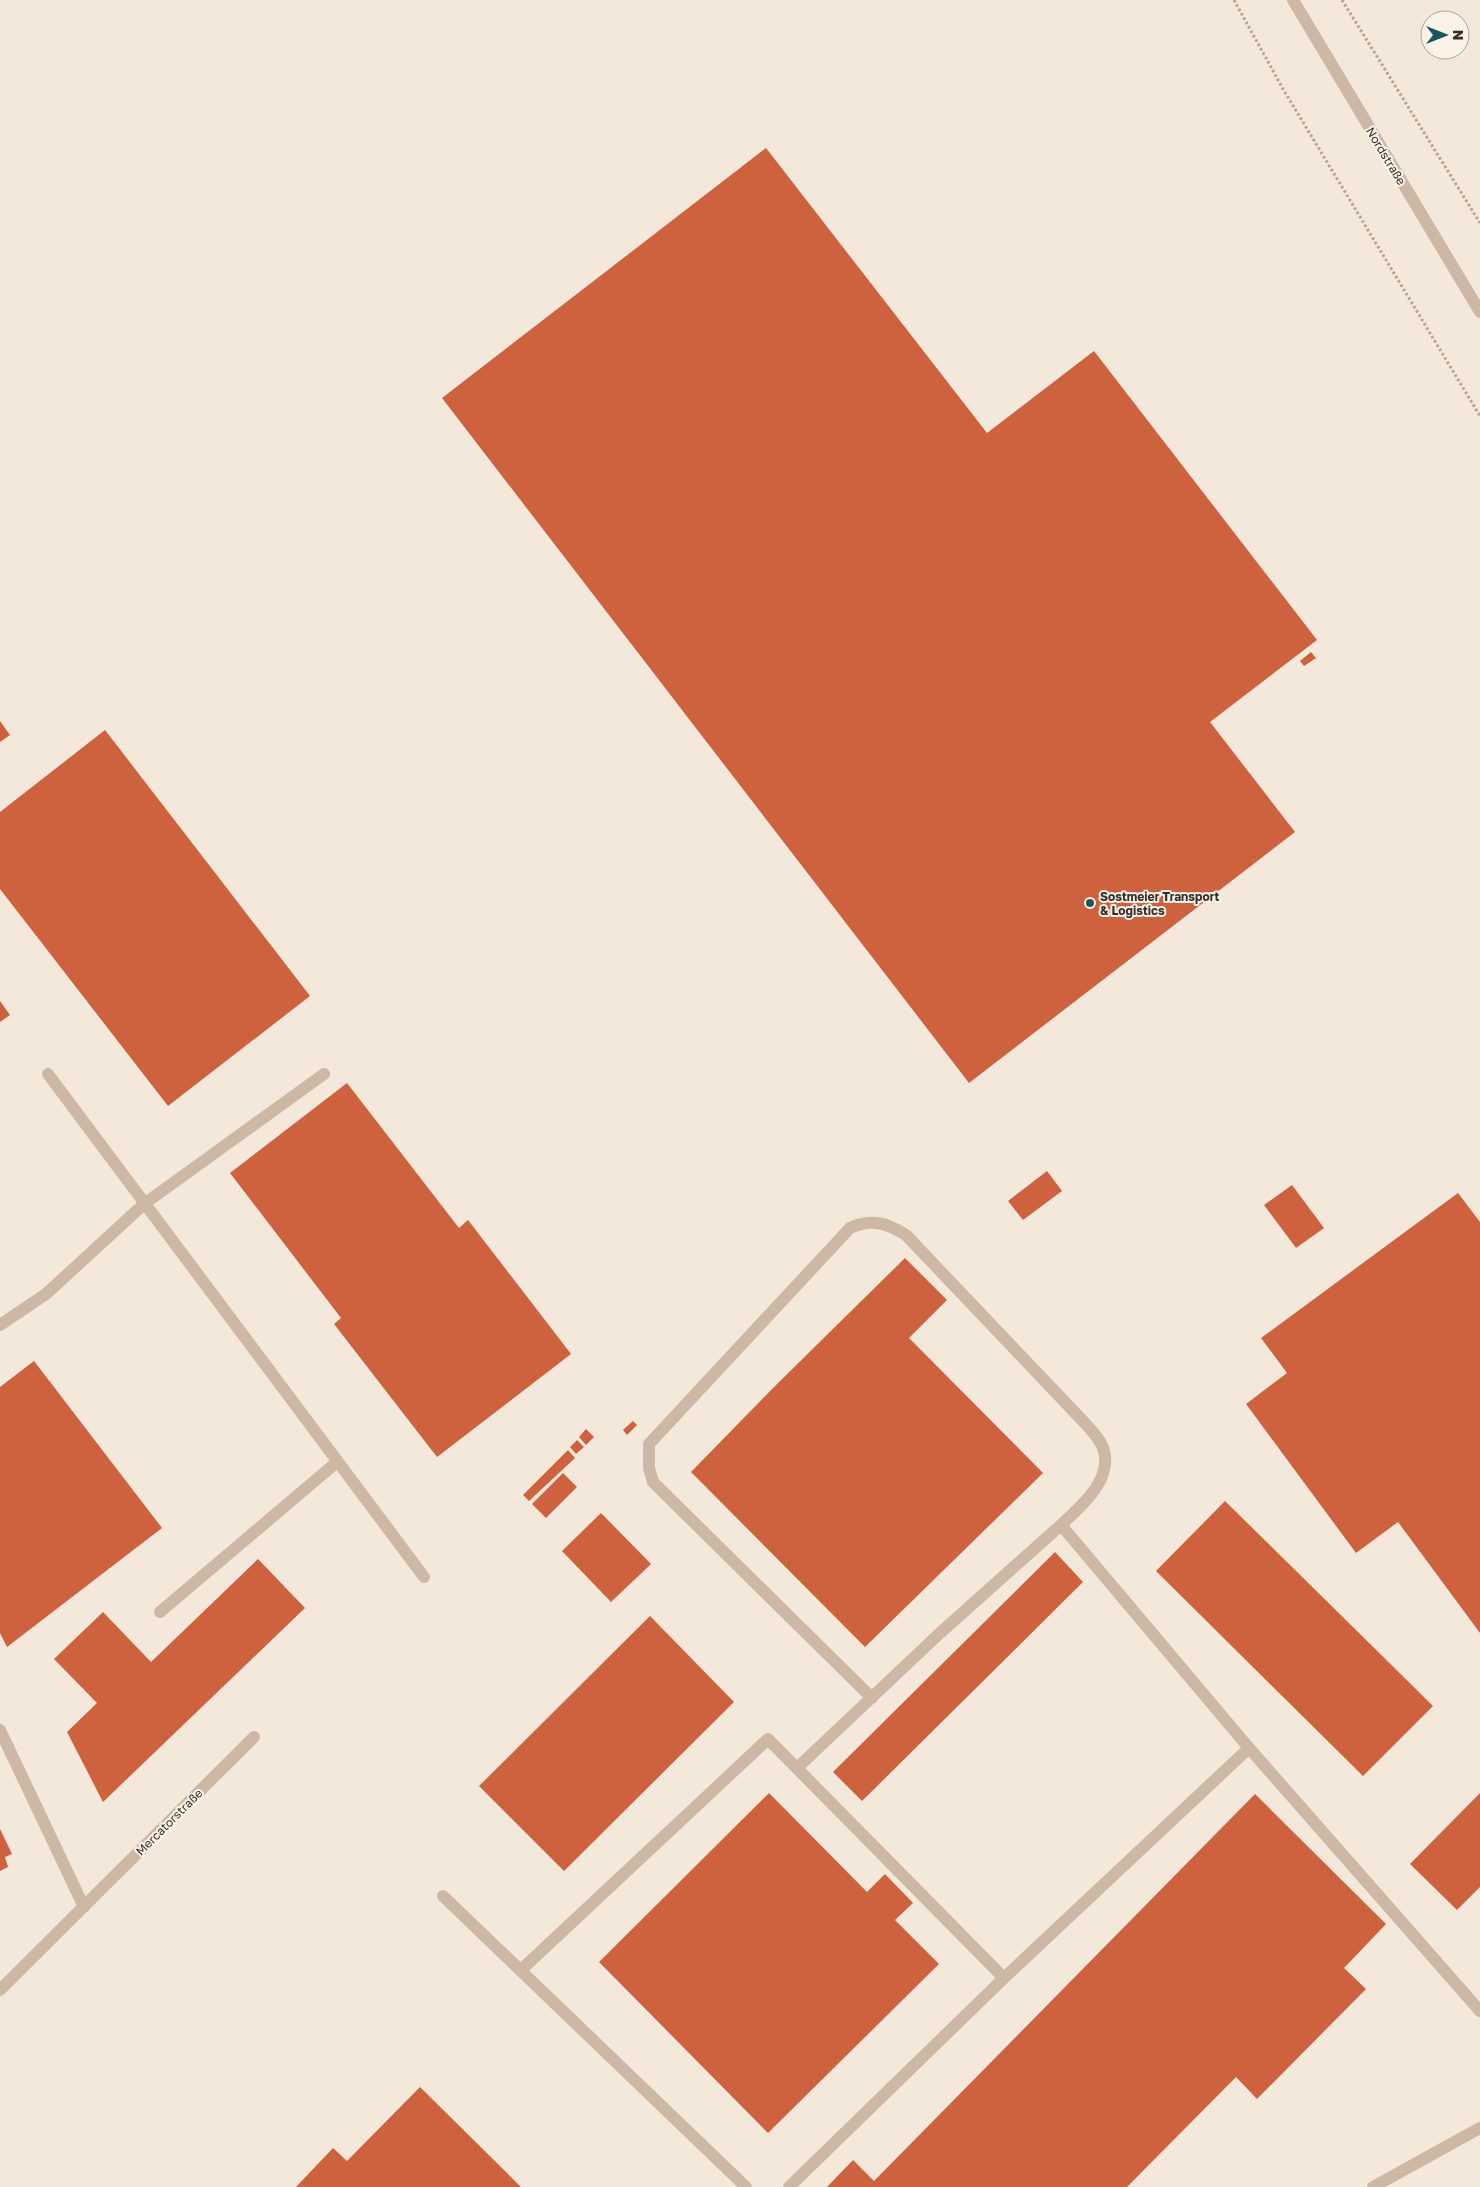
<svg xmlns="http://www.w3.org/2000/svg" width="1480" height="2187" viewBox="0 0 1480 2187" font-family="'Golos Text',sans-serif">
<rect width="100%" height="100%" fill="#f4e8db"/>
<!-- building -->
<path fill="#ce623f" d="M766,148L987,433L1094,351L1317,640L1210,722L1295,832L969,1083L442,398Z
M1311,652L1316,658L1304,666L1300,661Z
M0,721L10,735L0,742Z
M105,730L310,996L168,1106L0,889V812Z
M0,1001L10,1015L0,1022Z
M347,1083L459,1228L468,1220L571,1354L437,1457L334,1324L341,1318L230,1173Z
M1047,1171L1062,1191L1023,1220L1008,1201Z
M1292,1185L1324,1228L1296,1248L1264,1205Z
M1458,1193L1480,1222V1633L1398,1522L1356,1553L1246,1404L1287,1373L1261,1338Z
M905,1258L947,1300L909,1338L1043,1473L865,1647L691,1472L773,1388Z
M34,1361L162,1528L7,1647L0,1633V1387Z
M633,1421L637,1425L627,1435L623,1430Z
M586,1429L594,1437L586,1445L579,1437Z
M577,1440L584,1447L576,1454L570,1447Z
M568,1450L575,1458L529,1501L523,1495Z
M563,1473L577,1487L546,1518L532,1504Z
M1225,1501L1433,1706L1363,1776L1156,1571Z
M601,1513L651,1564L611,1602L562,1551Z
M1055,1552L1083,1582L862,1801L833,1772Z
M258,1559L305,1608L103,1802L67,1732L97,1703L54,1659L103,1612L151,1662Z
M650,1616L734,1702L564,1871L479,1786Z
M769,1793L867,1892L885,1874L913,1903L895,1920L939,1964L768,2133L599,1962Z
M1480,1793V1887L1457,1910L1410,1864Z
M1255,1794L1386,1924L1344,1968L1366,1989L1257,2099L1236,2077L1127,2187H827L853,2160L874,2181Z
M0,1829L12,1854L5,1857L8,1867L0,1871Z
M420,2087L521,2187H296L333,2148L347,2161Z"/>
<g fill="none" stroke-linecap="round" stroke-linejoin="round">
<!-- path -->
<path stroke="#b9a290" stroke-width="3" stroke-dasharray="2.5 2.5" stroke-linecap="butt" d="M1234,0L1283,89L1480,416
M1342,0L1480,223"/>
<!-- service -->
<path stroke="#cdb8a6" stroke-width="12" d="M48,1074L424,1577
M0,1325L46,1294L144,1204L324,1074
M160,1612L337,1462
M872,1698L653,1482L649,1468V1444L850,1228C871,1218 887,1223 906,1235L1082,1420C1090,1429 1101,1439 1104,1451C1112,1481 1080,1507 1061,1525
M797,1768L940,1633L1061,1525L1249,1748
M443,1896L746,2187
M521,1970L768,1739L1004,1978
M789,2187L1004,1978L1249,1748L1480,2011
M1373,2187L1480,2128"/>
<!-- minor -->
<path stroke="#cdb8a6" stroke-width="12" d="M0,1730L84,1907
M0,1990L254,1737"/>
<!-- tertiary -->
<path stroke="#cdb8a6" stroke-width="12" d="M1293,0L1480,312"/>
</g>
<!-- markers -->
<circle fill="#1a585d" stroke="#fbf2e8" stroke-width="2" cx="1090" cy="903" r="5"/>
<g text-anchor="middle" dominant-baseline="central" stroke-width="4" stroke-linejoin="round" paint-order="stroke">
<!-- street labels -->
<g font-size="12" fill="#382d27" stroke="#fbf2e8">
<text transform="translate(1386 156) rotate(59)">Nordstraße</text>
<text transform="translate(169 1822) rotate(-45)">Mercatorstraße</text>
</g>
<!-- poi labels -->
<g font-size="12" font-weight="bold" fill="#382d27" stroke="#fbf2e8" text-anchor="start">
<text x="1100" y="896">Sostmeier Transport<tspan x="1100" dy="14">&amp; Logistics</tspan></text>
</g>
</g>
<!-- north arrow -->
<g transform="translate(1445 35) rotate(90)"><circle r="24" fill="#fbf2e8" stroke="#ada39b"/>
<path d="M0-4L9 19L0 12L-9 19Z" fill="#1a585d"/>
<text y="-8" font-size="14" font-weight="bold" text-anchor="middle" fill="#382d27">N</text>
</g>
</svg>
